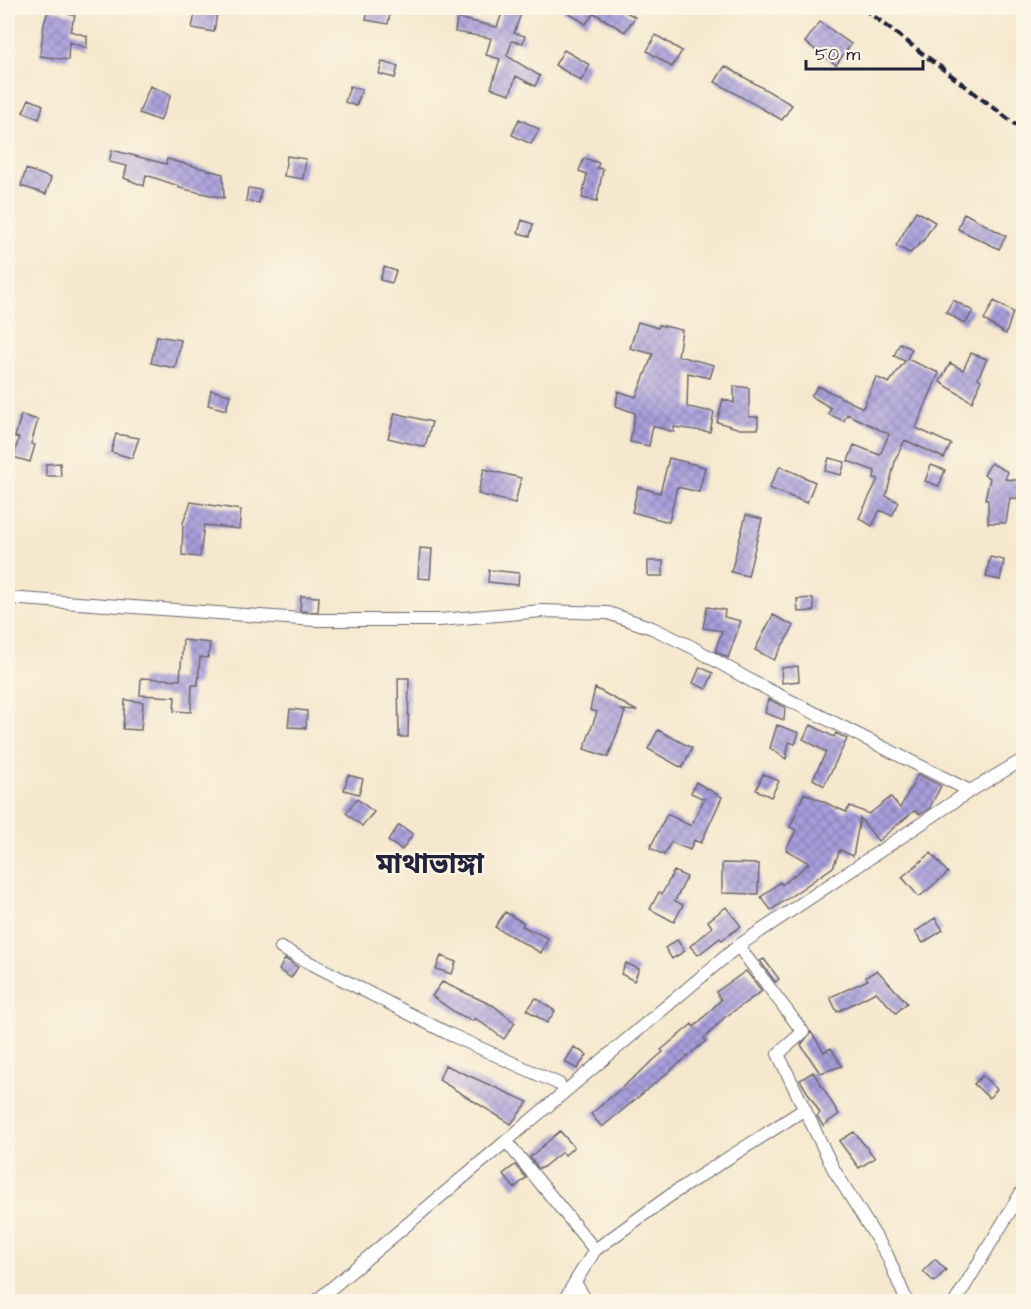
<svg xmlns="http://www.w3.org/2000/svg" width="1031" height="1309" viewBox="0 0 1031 1309" font-family="'Architects Daughter','Noto Sans Bengali',sans-serif">
<defs>
<pattern id="building-cross-hatch" width="8" height="8" patternUnits="userSpaceOnUse" patternTransform="scale(1.5)"><rect width="8" height="8" fill="#a89edc"/><path d="M0 0l8 8M0 8l8-8" fill="none" stroke="#8880b4"/></pattern>
</defs>
<rect width="100%" height="100%" fill="#fcf5e5"/>
<filter id="ink" filterUnits="userSpaceOnUse"><feTurbulence type="fractalNoise" baseFrequency=".0167" numOctaves="2"/><feDisplacementMap in="SourceGraphic" scale="12" xChannelSelector="R" yChannelSelector="G"/><feConvolveMatrix kernelMatrix="1 2 1 2 8 2 1 2 1" color-interpolation-filters="sRGB"/></filter>
<filter id="wash" filterUnits="userSpaceOnUse"><feTurbulence type="fractalNoise" baseFrequency=".008" numOctaves="4" result="noise"/><feDisplacementMap in="SourceGraphic" scale="24" xChannelSelector="R" yChannelSelector="G"/><feGaussianBlur stdDeviation="1.35" result="paint"/><feColorMatrix in="noise" values="0 0 0 0 0 0 0 0 0 0 0 0 0 0 0 0 0 1.4 0 .05"/><feComposite in="paint" operator="in"/></filter>
<g filter="url(#wash)">
<rect width="100%" height="100%" fill="#f5e8ce"/>
<g id="blocks">
<!-- building -->
<path fill="url(#building-cross-hatch)" d="M49,8L75,16L70,31L87,36V48L69,42L68,60L40,56L44,24Z
M368,8H391L388,24L366,20Z
M504,8H523L514,33L525,36L523,43L512,41L507,56L540,76L535,86L516,76L510,94L491,88L500,59L486,55L491,38L455,32L457,18L497,27Z
M560,8H619L635,17L625,32L594,13L586,24Z
M196,9L217,13L214,32L192,28Z
M820,22L851,44L836,65L805,42Z
M656,35L682,51L672,67L647,51Z
M564,50L590,65L581,81L555,65Z
M382,62L398,66L395,78L379,74Z
M725,66L792,105L782,120L715,82Z
M150,86L171,95L160,121L139,113Z
M350,86L362,90L356,106L345,102Z
M29,99L43,105L39,119L23,112Z
M519,119L539,129L531,144L512,135Z
M112,150L166,164L167,159L223,174L224,198L179,188V186L146,175L144,186L124,178L127,166L109,162Z
M287,156L306,159L303,179L284,176Z
M584,158L599,163L597,168L603,169L597,201L582,198L587,174L579,171Z
M26,169L51,178L46,194L21,186Z
M248,188L261,190L259,203L246,201Z
M916,211L935,222L923,241L910,253L896,246Z
M964,213L1006,236L999,249L958,229Z
M522,220L533,224L530,236L518,233Z
M384,267L396,271L392,283L380,280Z
M953,300L973,311L965,324L946,312Z
M994,301L1013,312L1006,334L984,320Z
M638,322L658,328L659,325L682,330L678,356L714,365L710,378L688,373L687,407L714,412L710,432L674,427V432L653,426L649,446L630,442L635,413L616,406L618,391L636,397L653,354L630,348Z
M157,336L181,340L175,368L151,363Z
M900,343L912,349L907,359L939,373L916,428L951,444L944,458L905,440L896,458L886,496L899,502L892,516L880,510L872,526L859,518L878,479L874,478L875,471L848,461L854,445L880,455L889,434L847,414L844,421L828,414L831,408L811,396L818,386L863,408L876,377L889,383L905,361L894,356Z
M971,353L987,359L978,378L981,380L972,402L940,382L950,363L963,370Z
M734,386L749,388V417H758V429H740L717,422L723,399L734,403Z
M211,390L230,395L226,410L208,405Z
M395,413L432,422L425,447L388,438Z
M21,415L38,420L31,444L35,445L30,462L13,457L19,438L15,437Z
M116,434L139,438L132,458L111,452Z
M669,458L705,467L699,492L677,487L669,522L632,512L638,487L660,493Z
M829,458L845,462L841,475L825,471Z
M60,463L61,476H46V464Z
M991,463L1008,472L1005,479L1023,481V499L1010,498L1006,523H988V500L985,499L990,478L984,475Z
M931,465L945,470L939,486L925,481Z
M780,466L815,482L807,503L769,488Z
M484,469L521,478L515,503L478,494Z
M191,502L241,510L239,529L204,525L200,557L182,555L183,523Z
M746,515L762,519L748,576L731,572Z
M420,548L432,549L430,579L418,578Z
M990,557L1004,560L1000,580L986,577Z
M648,561H663V576H648Z
M489,570L519,573L518,585L488,582Z
M301,596L319,597L318,612L300,611Z
M813,598L814,611L798,612L797,599Z
M707,607L725,610L724,617L741,621L728,658L715,651L722,631L703,628Z
M773,615L794,626L774,660L755,650Z
M183,640L210,643L208,658L200,657L198,685H192L191,712L174,711L175,697L140,695L141,678L180,680Z
M798,666L799,681L782,683L781,668Z
M700,667L713,673L706,689L693,683Z
M398,678H409L408,737H399Z
M595,688L637,711L622,710L625,712L608,757L584,749L597,712L590,710Z
M768,699L785,707L784,720L765,713Z
M125,700L143,702L141,730L123,729Z
M290,709L307,711L306,728L288,727Z
M777,725L799,733L795,744L789,742L786,759L770,748Z
M811,725L834,737L836,733L847,739L824,786L813,779L826,752L803,739Z
M658,730L692,748L682,768L648,749Z
M763,774L779,781L771,797L756,790Z
M918,774L941,786L929,809L920,814L914,811L878,841L860,818L853,856L840,850L833,867L771,910L761,897L780,882L782,885L809,863L786,850L796,830L790,827L804,793L846,812L850,806L869,814L891,797L900,808Z
M348,775L363,779L359,794L344,790Z
M696,782L722,797L701,843L694,840L690,850L671,842L664,855L650,848L667,814L691,826L704,799L691,793Z
M357,799L374,812L362,826L346,813Z
M399,825L413,834L402,850L388,841Z
M931,853L948,873L919,897L902,877Z
M722,863L759,864L758,894L722,893Z
M674,871L687,877L675,901L683,905L674,922L650,909L659,892L662,894Z
M726,907L741,926L722,940L720,938L698,955L690,946L712,927L708,921Z
M505,912L524,923L522,926L548,938L541,953L495,927Z
M935,918L943,930L923,943L915,932Z
M677,940L685,951L672,959L665,948Z
M441,956L456,962L452,974L436,969Z
M285,959L298,967L291,978L279,970Z
M764,959L779,979L775,982L760,961Z
M626,963L639,969L634,981L621,974Z
M877,970L907,1003L896,1013L876,992L837,1012L830,997L868,980L866,977Z
M746,971L762,991L724,1018L704,1039L706,1041L602,1127L591,1114L663,1052L661,1050L692,1024L694,1027L721,1000L716,992Z
M442,982L494,1006L515,1023L504,1039L475,1018L473,1021L456,1013L432,996Z
M536,998L555,1011L547,1023L527,1010Z
M811,1032L824,1052L831,1048L842,1066L820,1073L801,1045Z
M574,1047L587,1055L577,1069L565,1062Z
M445,1065L528,1102L511,1124L439,1080Z
M813,1072L839,1114L823,1126L817,1116L820,1113L800,1080Z
M982,1076L997,1089L989,1098L974,1084Z
M560,1131L574,1147L565,1155L562,1152L542,1168H538L530,1157Z
M854,1132L875,1158L859,1168L839,1141Z
M515,1165L526,1178L514,1188L503,1174Z
M935,1259L946,1270L934,1282L923,1271Z"/>
</g>
</g>
<g filter="url(#ink)">
<use href="#blocks" fill-opacity="0" stroke="#6c676e" stroke-width="1.5"/>
<g fill="none" stroke-linecap="round" stroke-linejoin="round">
<defs>
<path id="street" d="M8,598L315,620H440L542,611L608,613L652,628L692,647L753,682L970,791
M738,946L803,1032L778,1054L834,1170L887,1255L907,1302
M281,948L447,1033L559,1084
M506,1141L595,1250L575,1282L587,1302
M595,1250L675,1192L805,1109
M315,1302L738,946L970,791L1024,759
M563,1302L575,1282
M955,1302L1024,1188"/>
</defs>
<!-- street casing -->
<use href="#street" stroke="#6c676e" stroke-width="14"/>
<!-- street -->
<use href="#street" stroke="#fff" stroke-width="12"/>
<!-- rail -->
<path stroke="#22223b" stroke-width="4.5" stroke-dasharray="9 4.5" stroke-linecap="butt" d="M863,8L1024,131"/>
</g>
</g>
<g text-anchor="middle" dominant-baseline="central" stroke-width="4.5" stroke-linejoin="round" paint-order="stroke">
<!-- district labels -->
<g font-size="28" font-weight="bold" fill="#22223b" stroke="#fcf5e5">
<text x="430" y="864">মাথাভাঙ্গা</text>
</g>
</g>
<!-- margin -->
<rect width="1031" height="1309" fill="none" stroke="#fcf5e5" stroke-width="30"/>
<!-- scale -->
<path d="M806 60v9h117v-9" fill="none" stroke="#22223b" stroke-width="3"/>
<text x="815" y="60" font-size="18" fill="#22223b" stroke="#fcf5e5" stroke-width="4.5" paint-order="stroke">50 m</text>
</svg>
